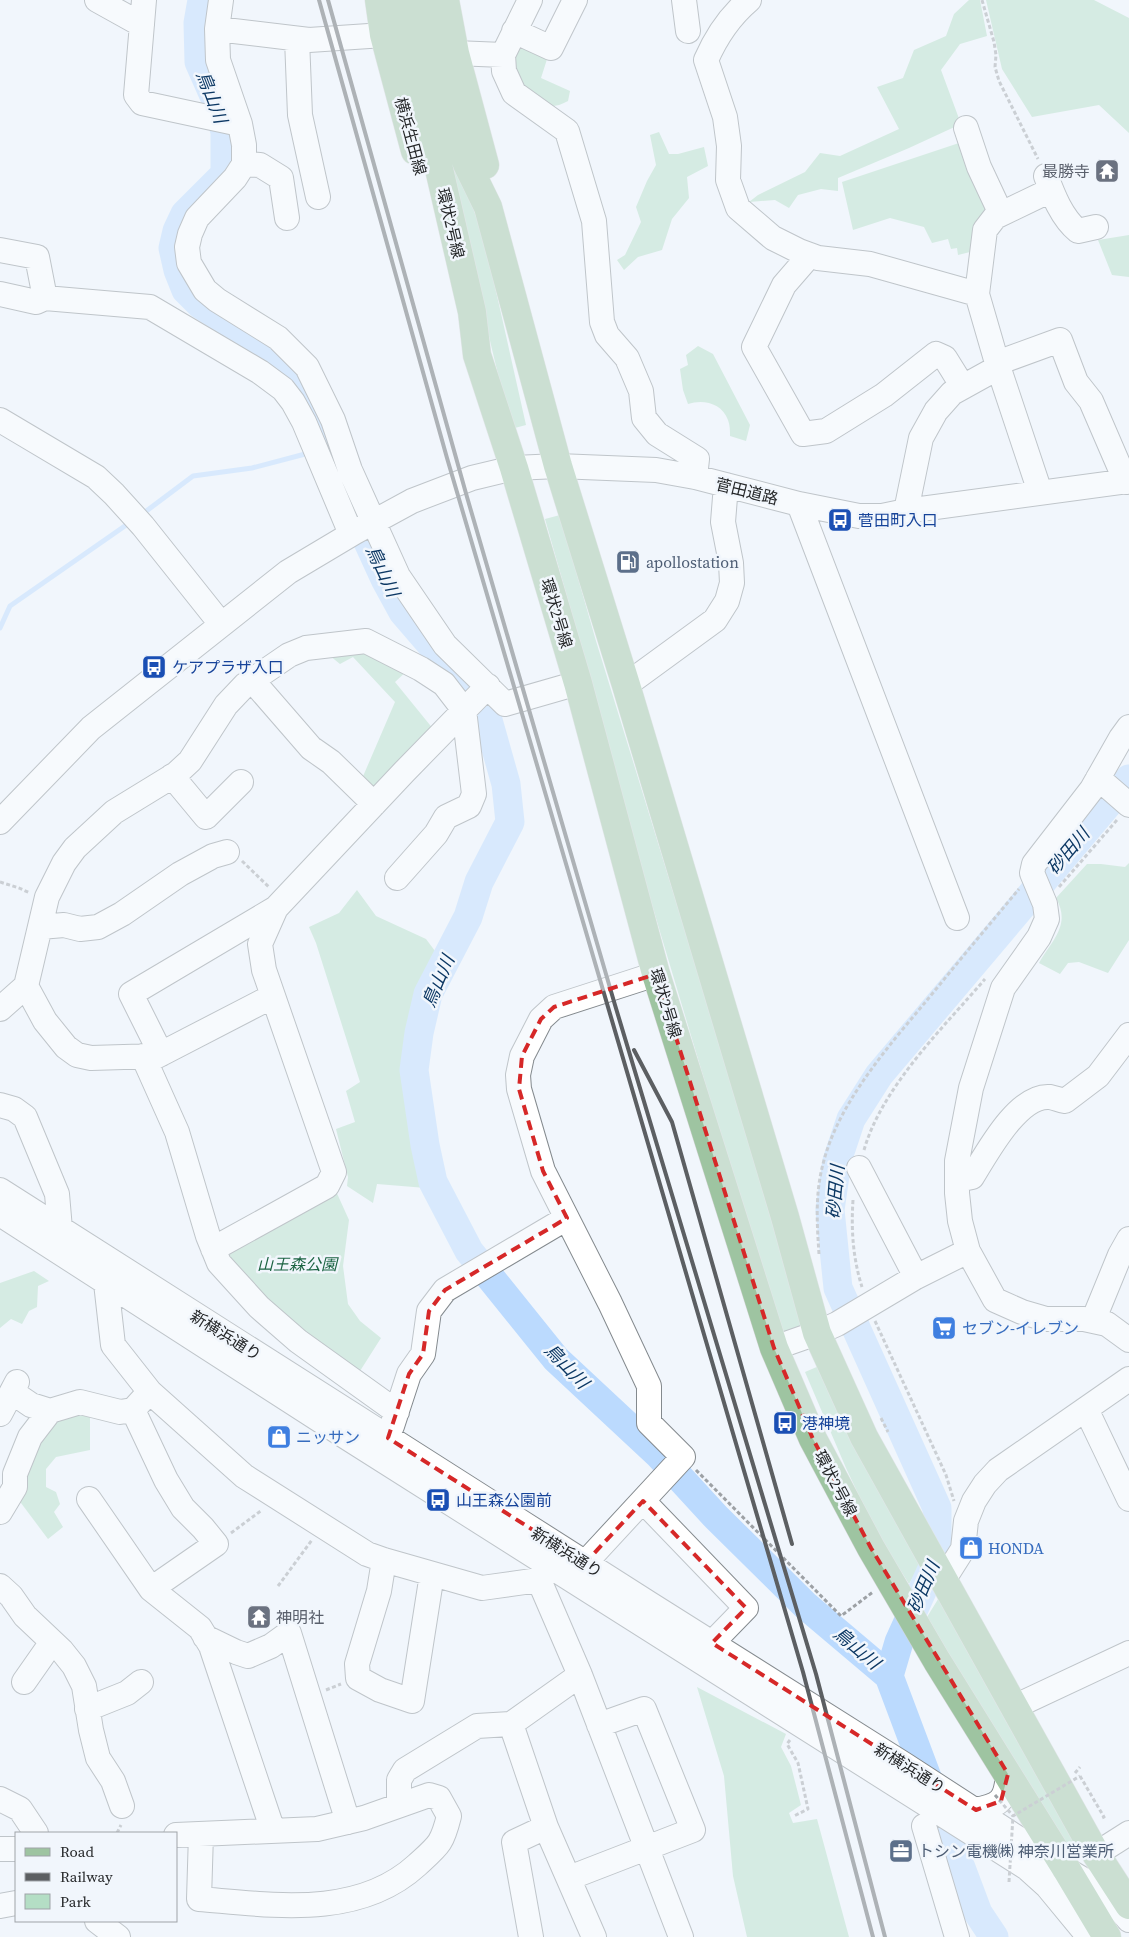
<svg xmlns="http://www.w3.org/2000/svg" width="1129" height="1937" viewBox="0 0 1129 1937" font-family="'Source Serif 4','Noto Sans JP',serif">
<rect width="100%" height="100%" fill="#f1f6fc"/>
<!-- green -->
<path fill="#b4dec5" d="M969,0H980L987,36L960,44L941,70L961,124L909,148L838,178V191L821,189L798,195L789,208L775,200L749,202L758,195L805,172L820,153L840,156L899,129L877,87L903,78L914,50L946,36L954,14Z
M986,0H1094L1129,18V133L1099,105L1032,117L1002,69Z
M520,39L549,53L541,78L570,91L568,101C545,114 535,100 517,86L511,55Z
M432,89L485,242L526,425L511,429L440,131Z
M659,132L669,154H678L704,147L708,166L687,177L689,198L672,219L662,250L638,257L624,270L617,260L625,255L641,222L636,207L647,181L656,165L650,135Z
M965,141L995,212L975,222L970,252L958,255L957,248L951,249L948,239L932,243L924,227L890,218L853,230L842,182Z
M1129,235V277L1112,275L1098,240Z
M698,346L713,354L750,425L746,441L730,436C730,431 730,425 728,420C722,403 703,399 688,404L683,390L680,369L688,365L686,355Z
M560,515L596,641L803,1315V1326L785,1335L778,1327L612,771L592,685L545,519Z
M353,648L409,669L395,682L434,730L373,792L361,781L395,702L353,657L340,664L324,651Z
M1129,863V940L1108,973L1079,962L1068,963L1060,974L1039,963C1053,939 1071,925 1056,898L1087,864H1101L1125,867Z
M357,890L376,916L426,939L441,959L422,996L407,1073L426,1188L377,1184L373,1203L347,1186L348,1177L336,1129L355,1122L346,1091L360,1082L316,943L309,927L339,913Z
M335,1189L349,1220L343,1266L348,1304L360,1321L381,1338L360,1371L278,1311L229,1256L230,1248Z
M34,1271L49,1281L38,1286L37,1307L29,1311L22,1324L11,1319L0,1328V1283Z
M819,1366L921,1564L909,1584L876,1532L846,1468L805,1372Z
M67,1415L90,1416V1450L56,1457L46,1469V1487L56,1492L60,1504L54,1512L63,1527L48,1539L18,1499L45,1428Z
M940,1596L1082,1850L1068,1857L927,1617Z
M697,1687L786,1734L781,1747L791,1766L801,1805L789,1813L793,1823L817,1819L849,1937H747L733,1876L724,1776Z"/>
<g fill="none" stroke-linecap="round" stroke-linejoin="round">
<!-- stream -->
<path stroke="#bbdafe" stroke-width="5" d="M141,515L193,476L252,468L309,453
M0,628L10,606L132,521"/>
<!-- river -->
<path stroke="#bbdafe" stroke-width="29" d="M202,0L198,23L199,62L218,105L225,132V174L185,214L177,231L173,248L178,270L186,290L200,304L263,345L297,375L324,434L335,470L385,579L403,612L484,706L506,784L510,822L479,882L468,917L428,994L419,1033L414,1070L425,1145L433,1182L469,1251L556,1359L659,1455L716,1517L805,1605L889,1676L978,1913L994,1937
M889,1676L899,1642L937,1558V1508L838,1288L830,1210L837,1161L851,1119L879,1075L1129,779"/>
<defs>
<path id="minor" d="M97,0L142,25
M144,0L136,95L142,103L240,124L244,145V164L235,178L197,218L190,234L187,247L189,263L205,290L217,300L278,338L307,367L333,420L350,470L398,576L445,645L505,704L578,683
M221,0L217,29L218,60L240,124
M684,0L688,31
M749,0C729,17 716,37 706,60L725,117L729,146L728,180L738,208L773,238L799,251L818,258L870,264L977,294
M217,29L309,40L384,35
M514,31L551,48L575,0
M297,39L300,115L318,197
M455,53L503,55L530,0
M503,55L504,71L514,93L567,131L594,221L602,322L607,335L627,358L641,391L644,418L657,434L697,459L695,477
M966,128L979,167L1001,214
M244,164L260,165L281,178L287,218
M1046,176C1053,195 1062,218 1078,231L1096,227
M1051,190L995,217L985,230L977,294L997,363L1060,340L1076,382L1091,401L1126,482
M0,250L37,257L45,298
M810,255L784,285L754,347L803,434L826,431L884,395L936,354L945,358L963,387
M0,294L36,302L45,298L150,307L260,372L283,389L293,402L304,422L351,534
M997,363L1040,492
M0,420L96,477L114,494L143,526L221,624
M799,504L957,918
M906,511L921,438L936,411L952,393L999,367
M252,680L311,748L331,762L374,804
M626,685L715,620L727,601L732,583L731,563L723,522L726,485
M1129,727L1121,738L1092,789L1034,864L1032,873L1045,904L1047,919L1039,937L1003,988L971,1088L957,1161V1193L960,1221L968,1251L995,1300L1022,1312L1046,1319H1084L1107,1324L1129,1340
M172,776L206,817L241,782
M1098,778L1129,805
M0,822L91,728L288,572L355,532L412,501L472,478L514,468L558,466L656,470L695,477L799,504L859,516H882L906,511L1129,481
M40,927L64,925L80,929L98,927L122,914L180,874L213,856L227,852
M656,974L554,1007L541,1019L522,1056L518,1075L519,1089L543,1171L610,1303L649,1386V1423L683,1457L585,1563L549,1565L539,1580L580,1675L681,1937
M26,986L45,1021L66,1047L77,1055L91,1058L157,1056L273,996
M0,1009L26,986L47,897L64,863L75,848L114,812L176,774L190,761L226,705L245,685L289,655L306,648L366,641L421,669L444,684L464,710L474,794L469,806L446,817L436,834L397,878
M161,1054L131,994L276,908
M143,1056L177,1132L208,1236L219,1263L259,1307L298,1341L397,1412
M0,1105L14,1109L25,1117L57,1194L60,1229
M859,1168L916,1277
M957,1180L972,1177C987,1153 1018,1094 1050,1097C1055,1098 1060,1100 1065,1101L1098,1076L1129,1035
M0,1190L650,1604L905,1765L1067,1870L1096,1887L1113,1902L1129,1920
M0,1214L346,1437L1027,1868L1047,1886L1089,1937
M213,1249L327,1186L334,1172L264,970L260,944L276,908L404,772L488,686
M106,1283L113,1345L150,1392L244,1476L367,1554L384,1560L482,1588L539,1580
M1093,1321L1120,1255L1129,1239
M774,1348L817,1333L837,1324L916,1277L968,1251
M12,1392L31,1405L50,1411
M1086,1409L1129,1499
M133,1410L166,1480L183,1508L203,1528L216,1544L151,1589
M0,1414L17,1382
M392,1426L409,1374L423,1354L429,1311L445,1290L567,1218
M89,1499L151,1589L200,1628L211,1646L273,1831
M643,1501L746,1608L712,1643
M0,1512L15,1487V1474L30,1437L50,1411L80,1402L120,1412L133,1410L143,1399
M384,1560L379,1591L357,1664L358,1678L380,1690L412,1701L432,1574
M944,1579L963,1549L966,1521L974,1501L985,1484L998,1470L1129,1379
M0,1586L11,1596L25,1616L62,1651L74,1666L84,1686L91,1730L98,1758L113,1781L122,1806
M205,1637L236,1652L248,1656L271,1646L289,1633L348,1822
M580,1675L511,1724L546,1827L594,1937
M24,1682L52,1642
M1014,1707L1129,1653
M87,1709L127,1693L141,1682
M0,1799L20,1809L36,1833
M399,1804V1780L405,1770L477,1726L511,1724
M976,1810C1001,1805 1006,1800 1008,1774
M924,1826L957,1937
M176,1835L317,1829L364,1818L429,1795L439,1798L449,1816C442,1844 439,1845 417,1865C358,1919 273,1905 199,1899L201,1834
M0,1849H16
M1096,1854L1129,1833
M569,1878L693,1830L644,1709L599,1725
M0,1906L16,1903
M97,1921L118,1937
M531,1937L514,1842L546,1827"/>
<path id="major" d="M379,0L384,35L415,151
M400,0L472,312L477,355L514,468L578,683L656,974L774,1348L813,1439L871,1548L937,1661L1067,1870L1107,1937
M422,0L429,45L444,96L467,164L488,207L558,466L626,685L785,1217L817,1333L864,1437L1096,1854L1129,1905
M445,0L455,53L485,165"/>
</defs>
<!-- minor casing -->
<use href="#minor" stroke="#848a8e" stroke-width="26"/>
<!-- major casing -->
<use href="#major" stroke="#d3d4d4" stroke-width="29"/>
<!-- path -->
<path stroke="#9da1a5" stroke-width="3" stroke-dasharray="4 2.5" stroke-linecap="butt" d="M982,0L994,42L996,55L995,67L999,81L1038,159
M242,861L270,888
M0,882L19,888L30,893
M1059,887L1117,820
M864,1150C882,1087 943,1028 985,979
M853,1200C851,1231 853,1258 862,1287
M819,1254C817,1224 815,1194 823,1164C838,1103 888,1047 928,999C958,962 989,925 1019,889
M875,1321L946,1475L954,1501
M881,1418L888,1432
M696,1470L841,1616L873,1592
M231,1533L262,1510
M278,1586L312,1540
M326,1690L341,1684
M790,1740L787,1744L798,1763L808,1809L794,1816
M1075,1773L1080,1767
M1080,1776L1104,1817L1100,1819
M117,1833L121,1825"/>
<!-- minor -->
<use href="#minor" stroke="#fff" stroke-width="24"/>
<!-- major -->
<use href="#major" stroke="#9ec4a1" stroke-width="28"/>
<!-- rail -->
<path stroke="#5c5f62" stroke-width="4" d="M319,0L447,458L803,1672L873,1937
M328,0L467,497L615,1005L816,1674L885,1937
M634,1050L672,1122L792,1544"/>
<!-- path-bridge -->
<path stroke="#9da1a5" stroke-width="3" stroke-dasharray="4 2.5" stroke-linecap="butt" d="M995,1795L1013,1816
M1009,1882L1013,1816L1080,1776"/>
</g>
<!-- marked area -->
<path d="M0 0H1129V1937H0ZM656,974L774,1348L813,1439L871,1548L1008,1774L1001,1801L976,1810L712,1643L746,1608L643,1501L585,1563L388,1438L409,1374L423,1354L429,1311L445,1290L567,1218L543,1171L519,1089L522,1056L541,1019L554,1007Z" fill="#f1f6fc" fill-opacity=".55" fill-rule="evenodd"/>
<path fill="none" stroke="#d62828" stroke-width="4" stroke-dasharray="10 6" stroke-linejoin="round" d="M656,974L774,1348L813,1439L871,1548L1008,1774L1001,1801L976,1810L712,1643L746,1608L643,1501L585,1563L388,1438L409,1374L423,1354L429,1311L445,1290L567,1218L543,1171L519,1089L522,1056L541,1019L554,1007Z"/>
<!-- icons -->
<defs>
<symbol id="temple-square" viewBox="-11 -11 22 22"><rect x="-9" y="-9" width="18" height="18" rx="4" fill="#6b7280" stroke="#f1f6fc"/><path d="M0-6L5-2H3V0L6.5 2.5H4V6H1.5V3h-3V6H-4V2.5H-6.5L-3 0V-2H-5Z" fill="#fff"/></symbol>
<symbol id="bus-square" viewBox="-11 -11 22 22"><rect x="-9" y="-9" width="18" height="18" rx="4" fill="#1a4fb4" stroke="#f1f6fc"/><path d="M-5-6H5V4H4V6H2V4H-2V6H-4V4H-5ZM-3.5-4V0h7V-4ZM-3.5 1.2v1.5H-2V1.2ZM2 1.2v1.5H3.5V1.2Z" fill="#fff"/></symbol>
<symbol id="fuel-square" viewBox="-11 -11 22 22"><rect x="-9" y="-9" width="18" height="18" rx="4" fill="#5c6f8a" stroke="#f1f6fc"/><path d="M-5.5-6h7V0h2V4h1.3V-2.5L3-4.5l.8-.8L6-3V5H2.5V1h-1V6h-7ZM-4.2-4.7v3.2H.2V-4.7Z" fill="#fff"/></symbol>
<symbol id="supermarket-square" viewBox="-11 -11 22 22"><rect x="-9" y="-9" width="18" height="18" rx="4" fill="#3f7fe0" stroke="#f1f6fc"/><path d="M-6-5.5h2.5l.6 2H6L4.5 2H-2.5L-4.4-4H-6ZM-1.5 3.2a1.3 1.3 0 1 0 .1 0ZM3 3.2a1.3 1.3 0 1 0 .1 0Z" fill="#fff"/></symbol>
<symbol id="shop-square" viewBox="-11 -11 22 22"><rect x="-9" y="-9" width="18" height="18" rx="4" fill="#3f7fe0" stroke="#f1f6fc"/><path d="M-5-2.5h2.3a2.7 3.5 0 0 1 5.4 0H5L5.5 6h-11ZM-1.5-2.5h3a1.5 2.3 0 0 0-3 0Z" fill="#fff"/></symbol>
<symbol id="office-square" viewBox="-11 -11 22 22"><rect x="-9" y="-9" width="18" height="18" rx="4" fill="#5c6f8a" stroke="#f1f6fc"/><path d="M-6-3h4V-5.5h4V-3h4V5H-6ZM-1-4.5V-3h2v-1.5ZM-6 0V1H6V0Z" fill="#fff"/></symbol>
</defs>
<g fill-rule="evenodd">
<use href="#temple-square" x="1093" y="157" width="28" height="28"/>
<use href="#bus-square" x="826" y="506" width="28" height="28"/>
<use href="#fuel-square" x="614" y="548" width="28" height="28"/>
<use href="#bus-square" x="140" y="653" width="28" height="28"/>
<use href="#supermarket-square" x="930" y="1314" width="28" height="28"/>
<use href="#bus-square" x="771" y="1409" width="28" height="28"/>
<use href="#shop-square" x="265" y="1423" width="28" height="28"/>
<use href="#bus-square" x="424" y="1486" width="28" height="28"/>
<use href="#shop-square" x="957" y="1534" width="28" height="28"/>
<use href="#temple-square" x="245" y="1603" width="28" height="28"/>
<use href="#office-square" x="887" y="1837" width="28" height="28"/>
</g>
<g text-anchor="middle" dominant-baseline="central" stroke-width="5" stroke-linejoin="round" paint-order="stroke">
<!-- street labels -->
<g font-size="16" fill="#252729" stroke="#f1f6fc">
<text transform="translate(411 136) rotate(75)">横浜生田線</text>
<text transform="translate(451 223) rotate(77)">環状2号線</text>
<text transform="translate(747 491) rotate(14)">菅田道路</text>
<text transform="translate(557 613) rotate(73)">環状2号線</text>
<text transform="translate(666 1003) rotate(73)">環状2号線</text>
<text transform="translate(226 1335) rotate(32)">新横浜通り</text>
<text transform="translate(836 1483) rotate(62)">環状2号線</text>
<text transform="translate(567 1552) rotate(32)">新横浜通り</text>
<text transform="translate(910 1768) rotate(32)">新横浜通り</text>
</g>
<!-- worship labels -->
<g font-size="16" fill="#5b616d" stroke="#f1f6fc" text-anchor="end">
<text x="1090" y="171">最勝寺</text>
<text x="276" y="1617" text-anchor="start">神明社</text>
</g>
<!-- transit labels -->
<g font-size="16" fill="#164399" stroke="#f1f6fc" text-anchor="start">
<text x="858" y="520">菅田町入口</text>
<text x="172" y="667">ケアプラザ入口</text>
<text x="802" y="1423">港神境</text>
<text x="456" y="1500">山王森公園前</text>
</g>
<!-- service labels -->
<g font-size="16" fill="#4e5e75" stroke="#f1f6fc" text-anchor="start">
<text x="646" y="562">apollostation</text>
<text x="918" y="1851">トシン電機㈱ 神奈川営業所</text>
</g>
<!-- park labels -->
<g font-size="16" font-style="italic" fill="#1d6544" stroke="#f1f6fc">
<text x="297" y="1264">山王森公園</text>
</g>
<!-- shop labels -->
<g font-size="16" fill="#366cbe" stroke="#f1f6fc" text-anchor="start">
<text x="962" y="1328">セブン-イレブン</text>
<text x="296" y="1437">ニッサン</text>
<text x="988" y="1548">HONDA</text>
</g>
<!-- water labels -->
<g font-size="18" font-style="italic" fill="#0c3864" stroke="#f1f6fc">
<text transform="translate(212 97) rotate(69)">鳥山川</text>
<text transform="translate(383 571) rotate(65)">鳥山川</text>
<text transform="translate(1068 851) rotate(-50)">砂田川</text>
<text transform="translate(438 981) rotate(-67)">鳥山川</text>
<text transform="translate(835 1192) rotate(-85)">砂田川</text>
<text transform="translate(567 1366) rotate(46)">鳥山川</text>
<text transform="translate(923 1587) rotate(-67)">砂田川</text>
<text transform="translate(857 1648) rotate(40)">鳥山川</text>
</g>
</g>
<!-- legend -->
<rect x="15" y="1832" width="162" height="90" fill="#f1f6fc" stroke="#9fa3a8"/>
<rect x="25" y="1848" width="25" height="8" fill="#9ec4a1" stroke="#9fa3a8"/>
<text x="60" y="1857" font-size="15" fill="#252729">Road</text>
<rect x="25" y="1873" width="25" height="8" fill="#5c5f62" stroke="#9fa3a8"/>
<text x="60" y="1882" font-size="15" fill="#252729">Railway</text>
<rect x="25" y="1894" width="25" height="15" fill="#b4dec5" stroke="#9fa3a8"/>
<text x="60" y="1907" font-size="15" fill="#252729">Park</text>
</svg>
